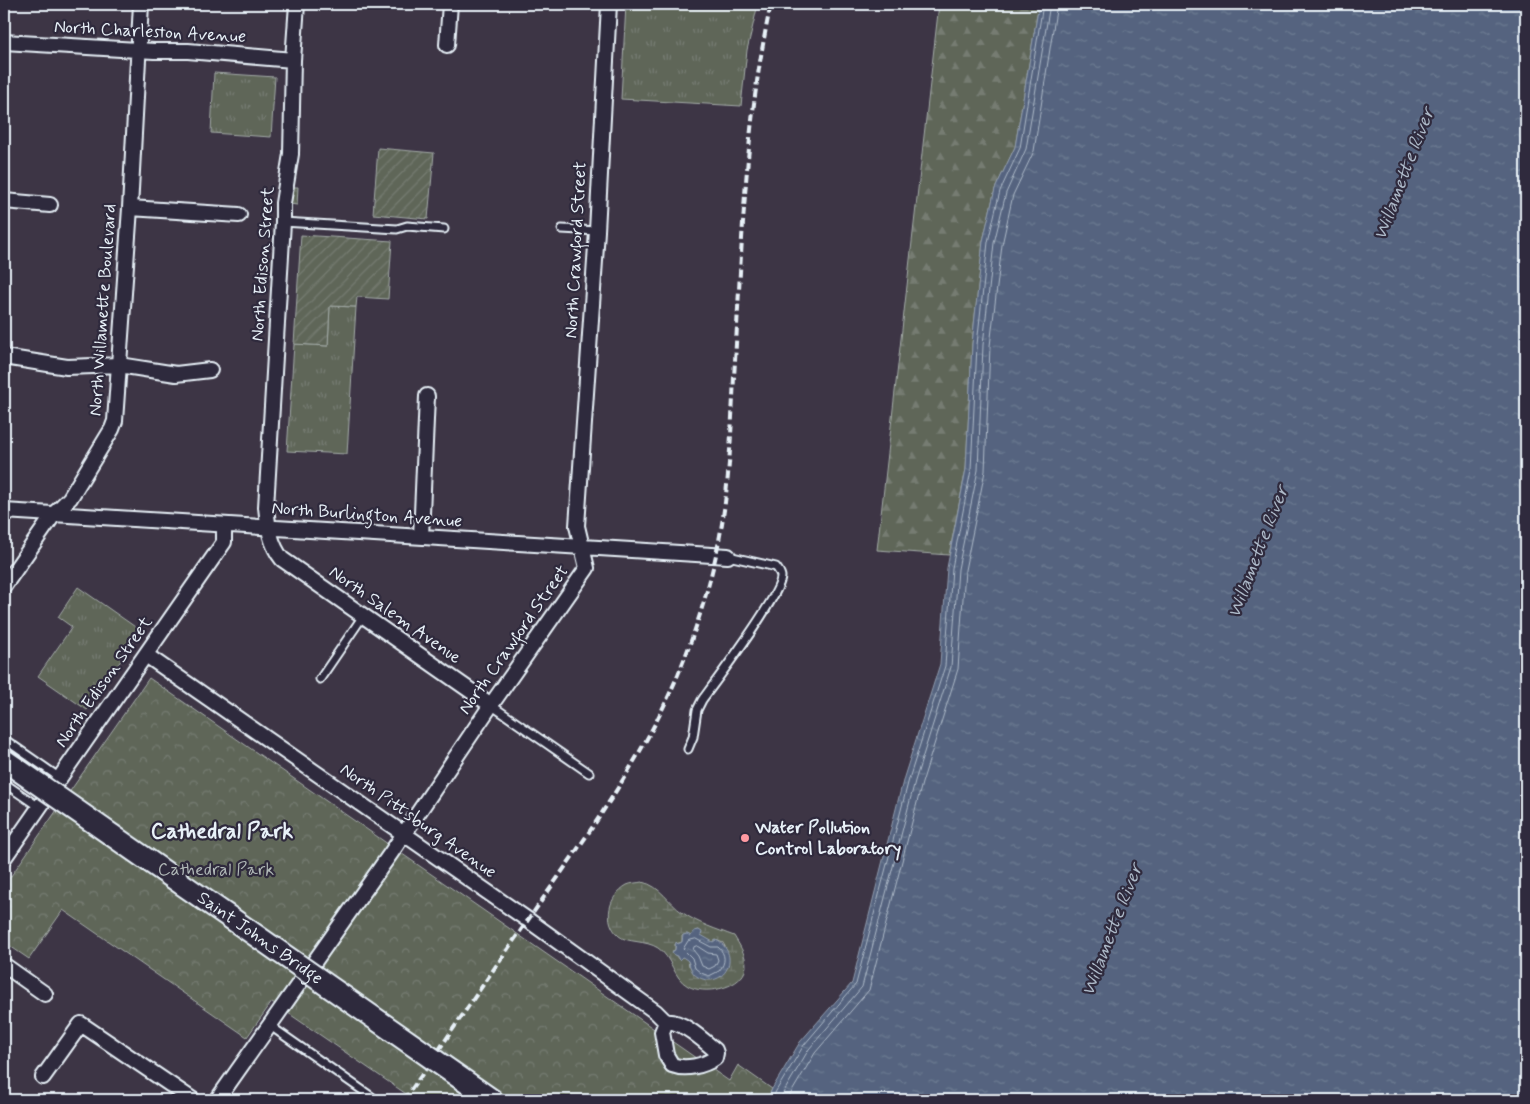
<svg xmlns="http://www.w3.org/2000/svg" width="1530" height="1104" viewBox="0 0 1530 1104" font-family="Mynerve,sans-serif">
<defs>
<pattern id="grass-tufts" width="24" height="20" patternUnits="userSpaceOnUse" patternTransform="scale(1.25)"><rect width="24" height="20" fill="#5f6659"/><path d="M3 7l-1-3M5 7V3M7 7l1-3M15 17l-1-3M17 17v-4M19 17l1-3" fill="none" stroke="#767c72"/></pattern>
<pattern id="forest-firs" width="22" height="20" patternUnits="userSpaceOnUse" patternTransform="scale(1.25)"><rect width="22" height="20" fill="#5f6659"/><path d="M5 1l3.5 6h-7zM16 11l3.5 6h-7z" fill="#767c72"/></pattern>
<pattern id="wetland-marsh" width="20" height="14" patternUnits="userSpaceOnUse" patternTransform="scale(1.25)"><rect width="20" height="14" fill="#5f6659"/><path d="M1 5h8M5 5V1M11 12h8M15 12V8" fill="none" stroke="#767c72"/></pattern>
<pattern id="park-crowns" width="20" height="18" patternUnits="userSpaceOnUse" patternTransform="scale(1.25)"><rect width="20" height="18" fill="#5f6659"/><path d="M2 6a3 3 0 1 1 6 0M12 15a3 3 0 1 1 6 0" fill="none" stroke="#767c72"/></pattern>
<pattern id="garden-furrows" width="10" height="10" patternUnits="userSpaceOnUse" patternTransform="scale(1.25)"><rect width="10" height="10" fill="#5f6659"/><path d="M-1 1l2-2M0 10L10 0M9 11l2-2" fill="none" stroke="#767c72"/></pattern>
<pattern id="water-ripples" width="26" height="14" patternUnits="userSpaceOnUse" patternTransform="scale(1.25)"><rect width="26" height="14" fill="#55647f"/><path d="M2 4q2-2 4 0t4 0M15 11q2-2 4 0t4 0" fill="none" stroke="#6d7b92"/></pattern>
</defs>
<rect width="100%" height="100%" fill="#3d3545"/>
<filter id="ink" filterUnits="userSpaceOnUse"><feTurbulence type="fractalNoise" baseFrequency=".02" numOctaves="2"/><feDisplacementMap in="SourceGraphic" scale="10" xChannelSelector="R" yChannelSelector="G"/><feConvolveMatrix kernelMatrix="1 2 1 2 8 2 1 2 1" color-interpolation-filters="sRGB"/></filter>
<g filter="url(#ink)">
<!-- grass -->
<path fill="url(#grass-tufts)" stroke="#a4aca8" d="M626,4H758L747,50L741,106L621,99Z
M214,73L275,77L271,137L211,133Z
M330,306L356,307L347,454L287,451L294,344L328,346Z
M78,587L141,631L87,710L38,676L72,627L58,617Z"/>
<!-- forest -->
<path fill="url(#forest-firs)" stroke="#a4aca8" d="M939,4H1039L1015,147L995,189L983,241L972,344L966,469L949,555L877,550Z"/>
<!-- wetland -->
<path fill="url(#wetland-marsh)" stroke="#a4aca8" fill-rule="evenodd" d="M293,187H298L297,205L290,204Z
M642,882C661,886 668,903 683,913C699,924 716,929 734,936C740,946 749,959 745,971C738,989 704,995 688,986C673,978 672,957 658,948C646,940 627,943 619,936C602,921 609,895 627,885C631,883 637,883 642,882ZM699,930L702,937L713,942L716,940L723,943L726,948L689,966L688,961L684,957H681L679,960L672,951L675,950V944L682,942V936L687,934L691,936L695,931Z"/>
<!-- park -->
<path fill="url(#park-crowns)" stroke="#a4aca8" d="M149,678L729,1081L738,1065L772,1089L767,1100H415L272,1002L247,1037L63,910L29,959L4,942V886Z"/>
<!-- garden -->
<path fill="url(#garden-furrows)" stroke="#a4aca8" d="M378,148L434,153L428,219L373,214Z
M301,235L392,241L388,299L357,297L356,307L330,306L328,346L294,344Z"/>
<!-- water -->
<path fill="url(#water-ripples)" stroke="#909caf" d="M1039,4H1526V1100H767L772,1089L800,1042L852,983L904,777L940,664L947,568L966,469L972,344L983,241L995,189L1015,147Z
M699,930L702,932L701,935L713,942L716,940C743,954 724,991 698,977C691,973 691,968 688,961C687,960 683,957 682,957L679,960L677,956L674,955L672,952L675,950L676,942L678,944L682,942L683,935L687,934L691,936L694,931Z"/>
<g fill="none" stroke-linecap="round" stroke-linejoin="round">
<!-- shore -->
<path stroke="#adb9c8" stroke-width="1" d="M696,939L711,947H718C726,954 726,963 719,971L709,976L701,973L695,968L692,958L683,949L688,941Z
M697,946L708,953L716,954L718,960L715,966L709,969L702,966L698,956L693,950L694,947Z
M772,1100L776,1091L804,1045L856,984L909,779L945,666L952,568L971,470L977,345L988,242L1000,191L1020,148L1043,4
M779,1100L809,1049L862,987L915,781L951,667L958,569L978,470L983,345L994,243L1006,193L1026,149L1050,4
M787,1100L815,1053L869,990L922,783L958,669L965,570L985,471L990,346L1002,245L1013,195L1034,151L1057,4"/>
<defs>
<path id="lane" d="M283,222L397,229L407,226L444,229
M562,229L597,231
M320,679L363,616
M491,705L589,773
M4,739L60,778
M688,749L693,737L697,710L702,700C716,681 781,595 781,577C781,573 778,570 776,567L728,556
M4,783L39,807
M269,1025L372,1097"/>
<path id="street" d="M297,4L293,60L291,154L283,203V222L266,507C268,526 270,544 282,559L491,705
M4,42L154,51H188L293,60
M447,45L450,4
M4,201L50,205
M130,208L239,215
M4,357L67,367L119,365L176,374L210,370
M4,511L728,556
M421,537L427,396
M4,586L54,514L70,498L112,429L115,421L130,208L141,4
M146,655L528,920L656,1012L666,1022C681,1019 704,1041 715,1050L716,1053L715,1058C704,1066 685,1070 672,1065L666,1055L662,1032L666,1022
M4,858L224,542V525
M4,965L45,994
M43,1077L81,1024L193,1100
M217,1100L391,853L491,705L587,568L577,526L597,231L609,4"/>
<path id="primary" d="M433,1059L492,1100"/>
</defs>
<!-- lane casing -->
<use href="#lane" stroke="#e8f1f8" stroke-width="11"/>
<!-- street casing -->
<use href="#street" stroke="#e8f1f8" stroke-width="18"/>
<!-- primary casing -->
<use href="#primary" stroke="#e8f1f8" stroke-width="25"/>
<!-- lane -->
<use href="#lane" stroke="#2f2a3d" stroke-width="7"/>
<!-- street -->
<use href="#street" stroke="#2f2a3d" stroke-width="14"/>
<!-- primary -->
<use href="#primary" stroke="#2f2a3d" stroke-width="21"/>
<!-- rail -->
<path stroke="#e8f1f8" stroke-width="4" stroke-dasharray="8 4" stroke-linecap="butt" d="M404,1100C443,1045 480,988 519,933C562,871 607,810 644,744C677,686 701,621 716,555C729,497 731,436 734,377C742,253 744,126 771,4"/>
<defs>
<g id="primary-bridge">
<path id="s1" d="M4,760L433,1059"/>
</g>
</defs>
<!-- primary-bridge casing -->
<use href="#primary-bridge" stroke="#e8f1f8" stroke-width="25" stroke-linecap="butt"/>
<!-- primary-bridge -->
<use href="#primary-bridge" stroke="#2f2a3d" stroke-width="21"/>
</g>
</g>
<!-- markers -->
<circle fill="#ff9aa2" stroke="#2f2a3d" stroke-width="2" cx="745" cy="838" r="5"/>
<g text-anchor="middle" dominant-baseline="central" stroke-width="4.5" stroke-linejoin="round" paint-order="stroke">
<!-- street labels -->
<g font-size="18" fill="#e8f1f8" stroke="#2f2a3d">
<text transform="translate(150 32) rotate(3)">North Charleston Avenue</text>
<text transform="translate(576 250) rotate(-87)">North Crawford Street</text>
<text transform="translate(263 264) rotate(-86)">North Edison Street</text>
<text transform="translate(103 310) rotate(-86)">North Willamette Boulevard</text>
<text transform="translate(367 515) rotate(4)">North Burlington Avenue</text>
<text transform="translate(395 615) rotate(35)">North Salem Avenue</text>
<text transform="translate(514 640) rotate(-55)">North Crawford Street</text>
<text transform="translate(104 682) rotate(-55)">North Edison Street</text>
<text transform="translate(418 821) rotate(35)">North Pittsburg Avenue</text>
<text stroke="none"><textPath href="#s1" startOffset="312">Saint Johns Bridge</textPath></text>
</g>
<!-- poi labels -->
<g font-size="18" font-weight="bold" fill="#e8f1f8" stroke="#2f2a3d" text-anchor="start">
<text x="755" y="828">Water Pollution<tspan x="755" dy="21">Control Laboratory</tspan></text>
</g>
<!-- park labels -->
<g font-size="18" fill="#b1b9b8" stroke="#2f2a3d">
<text x="216" y="870">Cathedral Park</text>
</g>
<!-- water labels -->
<g font-size="19" font-style="italic" fill="#adb9c8" stroke="#2f2a3d">
<text transform="translate(1404 174) rotate(-69)">Willamette River</text>
<text transform="translate(1258 552) rotate(-69)">Willamette River</text>
<text transform="translate(1112 930) rotate(-69)">Willamette River</text>
</g>
<!-- district labels -->
<g font-size="22" font-weight="bold" fill="#e8f1f8" stroke="#2f2a3d">
<text x="222" y="832">Cathedral Park</text>
</g>
</g>
<!-- margin -->
<rect width="1530" height="1104" fill="none" stroke="#2f2a3d" stroke-width="20"/>
<rect x="10" y="10" width="1510" height="1084" fill="none" stroke="#e8f1f8" stroke-width="2" filter="url(#ink)"/>
</svg>
